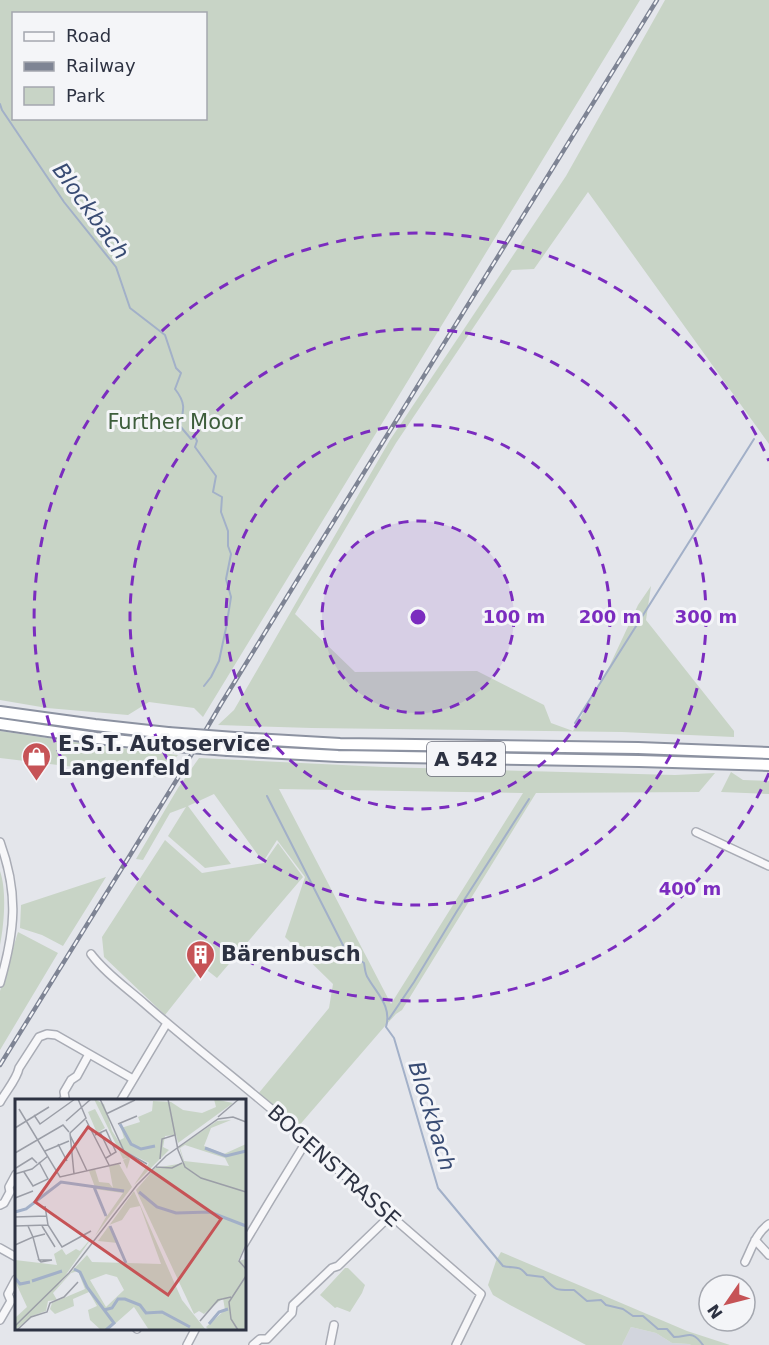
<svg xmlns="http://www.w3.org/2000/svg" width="769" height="1345" viewBox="0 0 769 1345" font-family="'DejaVu Sans',sans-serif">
<rect width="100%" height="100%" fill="#e4e6eb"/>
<!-- built -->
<path fill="#d2d5dd" d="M631,1327L656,1333L672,1343L689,1344L691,1345H622Z"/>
<!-- green -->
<path fill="#c8d4c6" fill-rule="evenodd" d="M0,0H640L203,717L194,708L149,702L128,715L47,708L0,700ZM14,14H206V118H14Z
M665,0H769V444L588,192L534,269L512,270L396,443L295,614L355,672L477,671L544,705L551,723L573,731L610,665L638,605L651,586L646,620L734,731V737L622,732L312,728L218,725L234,710L390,440L566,176Z
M0,731L88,744L178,755L162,772L166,778L0,758Z
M199,758L383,767L675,775L715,773L699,792L536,793L402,1010L396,1014L385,1026L297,1128L258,1094L329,1008L333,984L285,937L305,877L277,840L263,862L214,794L188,806L231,864L205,868L168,836L186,807L170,813L143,860L136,859L178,788ZM279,789L522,793H523L391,1004Z
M731,772L743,780L769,781V794L721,792Z
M165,840L202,873L264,863L278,843L303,877L217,978L203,967L165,1015L104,957L102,937Z
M0,871C7,891 4,925 0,945Z
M106,877L63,946L42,935L20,928L21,905Z
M18,932L58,953L0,1050V991Z
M501,1252L687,1331L730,1345H691L689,1344L672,1343L656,1333L631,1327L622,1345H586L510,1305L493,1295L488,1285L496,1261Z
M345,1268H348L365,1285L362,1293L350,1312L337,1307L335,1308L320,1295Z"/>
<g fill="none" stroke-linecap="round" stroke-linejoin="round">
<!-- stream -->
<path stroke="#a2b0c8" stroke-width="2" d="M0,104L2,110L64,202L116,267L130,308L165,335L176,368L181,373L175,389C186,403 184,409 180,426L191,439L195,437L197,441L195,447L216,476L213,492L222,497L221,512L228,531V546L231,554L226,579L231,597L226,628L219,661L211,677L204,686
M575,723L754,439
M267,796L349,957H355L364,963C365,968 365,974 368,978C377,994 392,1006 386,1027L394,1038L438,1188L503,1266C515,1269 518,1264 527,1275L543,1277C557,1291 554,1290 574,1290L587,1301L601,1300L606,1305L623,1309L633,1316H643L658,1329H667L674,1337C689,1337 691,1329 703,1345
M389,1019L414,982L457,911L529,799"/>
<defs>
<path id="minor" d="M696,832L769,866
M0,842C19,894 15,931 0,983
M91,954C105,973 127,988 145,1004C192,1045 241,1083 288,1123L292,1130L481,1294L456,1345
M63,1100L65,1098L64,1092L71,1080L77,1076L89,1054
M121,1100L167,1023
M0,1102C6,1091 17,1079 19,1068L39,1037L47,1034L56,1035L133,1079
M0,1205L4,1203L10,1192L9,1187L16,1174
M755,1240L769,1255
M244,1244L271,1199L306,1142
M0,1248L16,1257
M745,1262C752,1248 756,1233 769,1224
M0,1320L11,1301L8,1294L16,1279
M136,1328L137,1329
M187,1345L196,1328
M253,1345L260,1339H267L292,1313L293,1305L332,1268L338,1266L390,1216
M330,1345L334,1325"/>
<path id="highway" d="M0,712L95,725L168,733
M0,724L96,738L162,745
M235,738L340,744L638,748L769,753
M228,750L338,756L639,761L769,765"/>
</defs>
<!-- minor casing -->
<use href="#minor" stroke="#a9acb5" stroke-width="10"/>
<!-- highway casing -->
<use href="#highway" stroke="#8c92a1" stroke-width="14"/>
<!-- minor -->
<use href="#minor" stroke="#f7f7f9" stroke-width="7"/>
<!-- highway -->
<use href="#highway" stroke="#fff" stroke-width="10"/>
<defs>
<path id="rail" d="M0,1065L176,781L221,704L306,566L657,0"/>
</defs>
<!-- rail casing -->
<use href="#rail" stroke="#7e8494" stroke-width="4.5"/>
<!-- rail -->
<use href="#rail" stroke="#f4f5f8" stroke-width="2" stroke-dasharray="7" stroke-linecap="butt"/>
<defs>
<path id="highway-bridge" d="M168,733L235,738
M162,745L228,750"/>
</defs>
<!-- highway-bridge casing -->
<use href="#highway-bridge" stroke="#8c92a1" stroke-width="14" stroke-linecap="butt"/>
<!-- highway-bridge -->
<use href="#highway-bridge" stroke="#fff" stroke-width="10"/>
</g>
<!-- distance rings -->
<circle cx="418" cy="617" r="96" fill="#7b2cbf" fill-opacity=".12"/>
<g fill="none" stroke="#7b2cbf" stroke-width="3" stroke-dasharray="10 8">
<circle cx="418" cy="617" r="96"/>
<circle cx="418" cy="617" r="192"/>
<circle cx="418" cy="617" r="288"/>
<path d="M769 773A384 384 0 1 1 769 461"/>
</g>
<!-- icons -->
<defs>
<symbol id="shop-pin" viewBox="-11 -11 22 30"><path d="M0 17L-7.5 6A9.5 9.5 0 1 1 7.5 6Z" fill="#c65356" stroke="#f4f5f8"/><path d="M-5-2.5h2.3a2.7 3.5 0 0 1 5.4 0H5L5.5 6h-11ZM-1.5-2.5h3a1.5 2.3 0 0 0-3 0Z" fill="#fff"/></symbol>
<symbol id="building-pin" viewBox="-11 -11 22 30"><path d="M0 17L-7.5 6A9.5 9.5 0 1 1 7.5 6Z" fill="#c65356" stroke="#f4f5f8"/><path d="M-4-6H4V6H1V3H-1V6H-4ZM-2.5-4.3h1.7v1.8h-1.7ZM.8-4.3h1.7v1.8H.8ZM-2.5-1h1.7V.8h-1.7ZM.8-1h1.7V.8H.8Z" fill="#fff"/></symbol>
</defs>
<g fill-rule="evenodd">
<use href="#shop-pin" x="20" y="740" width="33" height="45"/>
<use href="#building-pin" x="184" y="938" width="33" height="45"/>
</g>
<g text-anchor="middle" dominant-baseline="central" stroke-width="6" stroke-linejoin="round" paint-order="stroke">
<!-- shield labels -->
<rect fill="#f4f5f8" stroke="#696c79" stroke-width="1.5" x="427" y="742" width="78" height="34" rx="4.5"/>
<g font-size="20" font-weight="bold" fill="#2d3242">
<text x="466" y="759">A 542</text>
</g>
<!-- park labels -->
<g font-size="21" fill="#3d5d3b" stroke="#f4f5f8">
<text x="175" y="422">Further Moor</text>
</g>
<!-- poi labels -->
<g font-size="21" font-weight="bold" fill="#2d3242" stroke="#f4f5f8" text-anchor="start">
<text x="58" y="744">E.S.T. Autoservice<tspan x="58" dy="24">Langenfeld</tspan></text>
<text x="221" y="954">Bärenbusch</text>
</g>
<!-- street labels -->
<g font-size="21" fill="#2d3242" stroke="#f4f5f8">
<text transform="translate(334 1166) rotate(42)">BOGENSTRASSE</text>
</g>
<!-- water labels -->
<g font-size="22" font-style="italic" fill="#394c74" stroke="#f4f5f8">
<text transform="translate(91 211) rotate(54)">Blockbach</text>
<text transform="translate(432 1116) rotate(73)">Blockbach</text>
</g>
</g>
<!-- overview -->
<g transform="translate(15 1099)">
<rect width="231" height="231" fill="#e4e6eb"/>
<path d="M79,0L89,5L97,32L115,60L112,70L108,61L112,59L108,60ZM199,0L218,4L163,44L161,36L150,37L148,48L154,51L119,86L134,64L110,52L103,42L109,39L106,29L125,23L123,18L137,12L138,2L156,3L168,11L187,14L201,8ZM80,10L90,29L82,34L73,13ZM216,21L196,29L189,47L209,55L231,45V144L223,162L231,160V231H194L191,228L210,211L208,199L189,215L184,212L179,215L121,91L140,69L169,64L164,48L202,22ZM170,46L210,59L214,67L169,62L165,49ZM104,65L117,88L80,137L91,118L74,72L80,70L84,83L94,84L98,89L94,67ZM80,90L108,94L92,117L91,116ZM119,92L167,201L191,231H134L119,208L93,231H86L75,221L73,211L82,207L74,193L58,200L59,207L40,215L35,210L37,204L70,190L63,172L56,174L38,194L42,201L33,202L31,212L17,217L0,231V219L12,208L0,182V161L42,166L39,155L47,150L51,156L61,150L65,152L78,137L43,187L72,156L77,163L146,165L125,107L115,109L107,121L94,126L103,144L83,142ZM91,175L102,178L109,191L91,208L75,181Z" fill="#c8d4c6" fill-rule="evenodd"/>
<path fill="none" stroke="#a2b0c8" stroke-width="3" d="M105,25L116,45L126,50L140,47M190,49L211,57L231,52M79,88L91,117M124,93L142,108L161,114L195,113L231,127M0,113L11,110L46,83L109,92M95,127L111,164M59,170L65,173L72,188L99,224L91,231M0,179L5,185L15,183M17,182L47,172M89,211L97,209L103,200H110L125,206L131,214L147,213L175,228M194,225L204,213L213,210"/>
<path fill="none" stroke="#9b9ea7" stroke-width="1.5" d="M85,0L109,52L132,65M153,0L163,51L170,68L186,79L231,93M4,10L45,78L106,64M91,15L120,1M19,16L25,25L60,0M203,18L224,0M71,21L94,66M51,22L76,0M103,25L122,17M0,29L34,8M85,33L96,56M55,36L72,72M80,36L91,31L101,53L91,59M43,45L52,62M30,52L54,42M0,54L48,26L54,33M145,60L147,40L160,36M141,68L157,69L167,64M1,69L17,59L22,64M9,73L18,87L33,80L24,63M0,75L17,70L33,57M59,75L55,34L71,19L63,0M0,99L18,92M30,107L33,126L47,148L76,132M0,118L32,117M0,127L33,126M13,127L18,138L30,135M27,127L40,148M0,146L18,138L24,161M231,146L224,162L231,170M24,161H37L26,163ZM185,222L203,201L216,198M0,227L54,174L122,86L151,57L203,20L218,18L231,23M2,231L16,218L32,213L35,204L49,198L63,183M223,231L216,220L214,203L231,177"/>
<path fill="#c65356" fill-opacity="0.15" stroke="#c65356" stroke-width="3" d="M73,28L206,120L153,196L20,103Z"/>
<rect width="231" height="231" fill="none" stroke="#2d3242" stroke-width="3"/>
</g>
<circle cx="418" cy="617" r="9" fill="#7b2cbf" stroke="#f4f5f8" stroke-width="3"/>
<g font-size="18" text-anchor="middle" font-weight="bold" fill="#7b2cbf" stroke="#f4f5f8" stroke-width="6" stroke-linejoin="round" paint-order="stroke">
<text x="514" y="623">100 m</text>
<text x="610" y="623">200 m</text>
<text x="706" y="623">300 m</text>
<text x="690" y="895">400 m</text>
</g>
<!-- legend -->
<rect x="12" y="12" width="195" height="108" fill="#f4f5f8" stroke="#a4a7af" stroke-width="1.5"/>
<rect x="24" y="32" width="30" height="9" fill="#f7f7f9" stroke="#a4a7af" stroke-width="1.5"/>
<text x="66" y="42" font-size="18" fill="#2d3242">Road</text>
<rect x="24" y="62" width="30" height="9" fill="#7e8494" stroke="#a4a7af" stroke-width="1.5"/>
<text x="66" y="72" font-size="18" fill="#2d3242">Railway</text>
<rect x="24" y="87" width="30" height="18" fill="#c8d4c6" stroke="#a4a7af" stroke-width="1.5"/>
<text x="66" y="102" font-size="18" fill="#2d3242">Park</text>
<!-- north arrow -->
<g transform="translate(727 1303) rotate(235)"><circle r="28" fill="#f4f5f8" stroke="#a4a7af" stroke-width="1.5"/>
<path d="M0-4.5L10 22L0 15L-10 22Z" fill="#c65356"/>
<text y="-9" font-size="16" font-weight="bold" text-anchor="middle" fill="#2d3242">N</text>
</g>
</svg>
